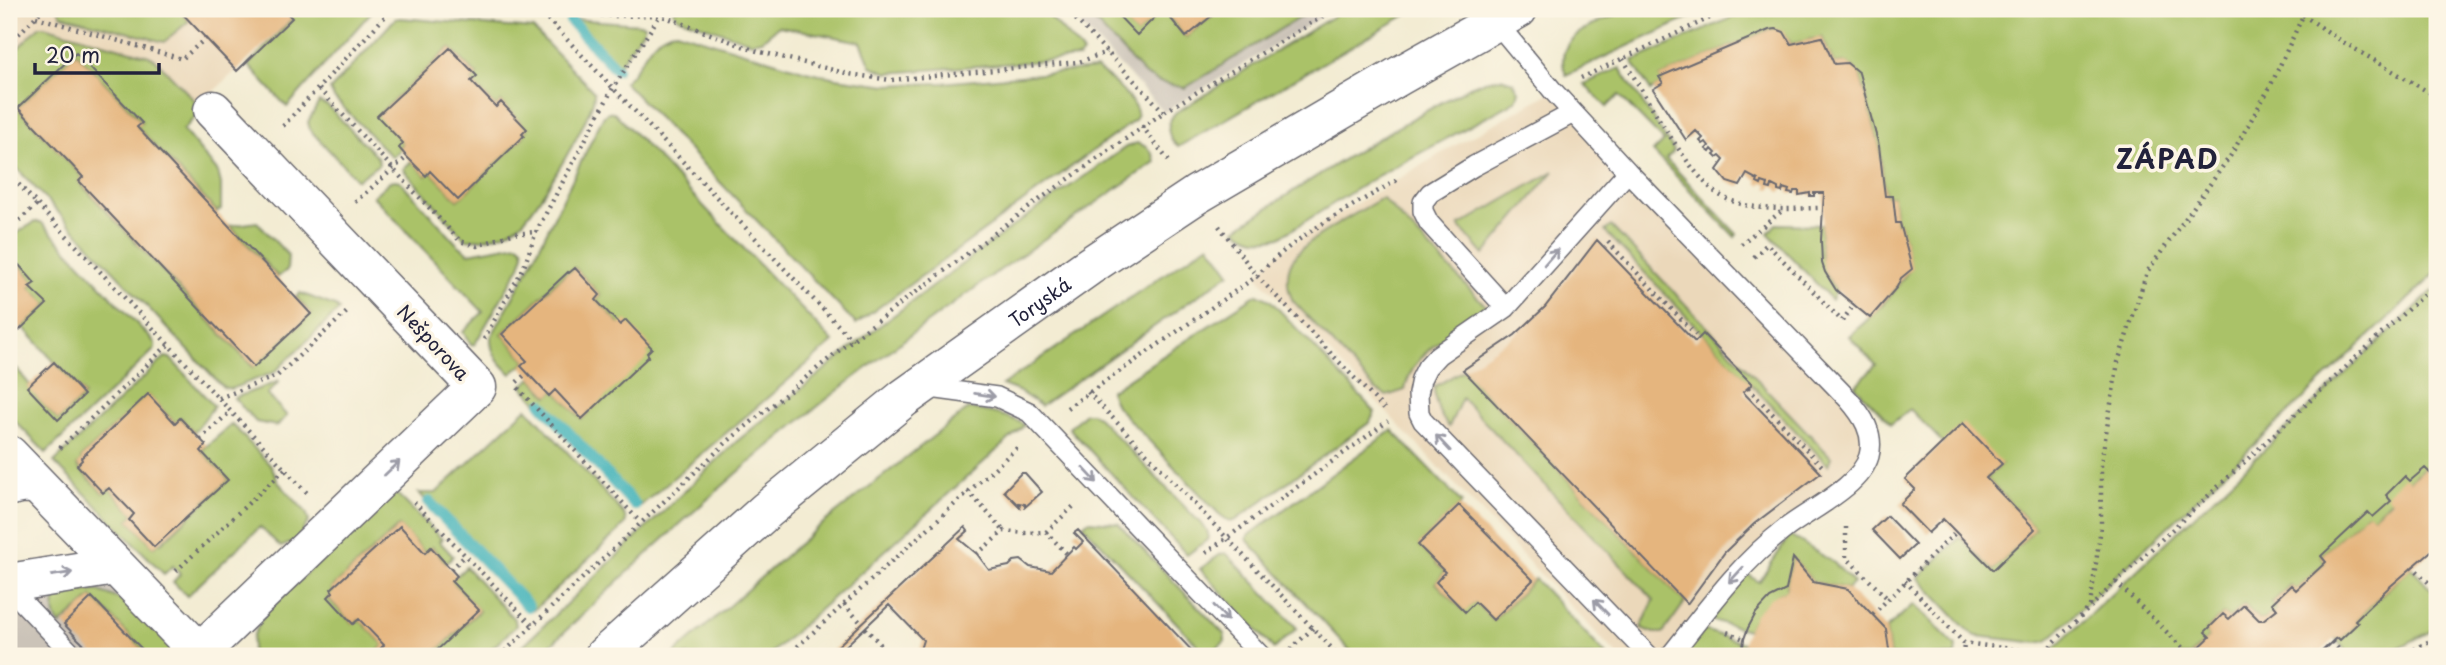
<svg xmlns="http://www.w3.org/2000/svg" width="2446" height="665" viewBox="0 0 2446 665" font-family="'Playpen Sans',sans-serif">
<rect width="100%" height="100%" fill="#fcf5e5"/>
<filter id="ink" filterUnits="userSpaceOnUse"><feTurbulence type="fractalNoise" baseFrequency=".0143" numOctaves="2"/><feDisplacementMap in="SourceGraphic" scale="14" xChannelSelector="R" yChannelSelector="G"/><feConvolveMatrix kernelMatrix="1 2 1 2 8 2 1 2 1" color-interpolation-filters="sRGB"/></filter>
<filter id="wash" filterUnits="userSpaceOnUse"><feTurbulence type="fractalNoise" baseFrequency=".00686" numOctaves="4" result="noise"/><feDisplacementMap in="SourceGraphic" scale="28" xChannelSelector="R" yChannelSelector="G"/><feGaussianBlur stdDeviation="1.57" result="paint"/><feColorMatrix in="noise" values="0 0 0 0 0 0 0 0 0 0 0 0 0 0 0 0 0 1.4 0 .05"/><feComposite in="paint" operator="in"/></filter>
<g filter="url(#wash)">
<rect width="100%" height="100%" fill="#f3ecd3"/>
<!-- built -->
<path fill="#ebd8ba" d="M9,9H299L292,18L199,105L194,109L142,123L64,41L36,71L9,39Z
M1553,91L1860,413L1869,456L1785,529L1670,656H1618L1257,276L1276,255L1325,222L1454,146Z"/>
<!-- industrial -->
<path fill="#cbc3b8" d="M1066,9H1335L1164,112Z
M115,566L203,656H9V583Z"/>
<!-- green -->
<path fill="#aac267" stroke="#667251" stroke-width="2" d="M58,9H178L189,21L164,42L61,15Z
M283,9H374L287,107L248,65L292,19Z
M674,9H1043L1083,53L1079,58L888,73L871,66L861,42L779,26L762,40L751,42L677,17L673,11Z
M1083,9H1112L1137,34L1163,9L1186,37L1220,9H1313L1185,88L1159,82L1145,75Z
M1345,9H1416L1178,147C1167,137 1165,125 1175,113Z
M1629,9H1708L1566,75C1550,34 1600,23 1629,9Z
M1752,9H2437V272L2047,641L2038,643L1976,636L1968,631L1918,578L1960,537L1993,570L2035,529L1986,478L2002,464L1943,443L1910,409L1891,424L1855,386L1876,365L1849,336C1866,322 1880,308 1894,291C1900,283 1903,276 1911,269L1900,224L1896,223L1893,196H1885L1879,146L1859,73L1847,63L1834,64L1822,37L1791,44C1786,33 1781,29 1769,30L1660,77L1663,83L1651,91L1632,61Z
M400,18L533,29L594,92C597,110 537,209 521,223C507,235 484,241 465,239L403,169L412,161L426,176L430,171L458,200L524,136L522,134L527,130L501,102L496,107L471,81L477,75L450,48L378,115L403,143L399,147L401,149L392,157L334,98L330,90L395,19Z
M573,19L640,24L644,25V29L614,72L569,22Z
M40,26H44L149,56L155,59L199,105L194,109L198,114L183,130L218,172L221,184V209L217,212L137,127L142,122L76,53L18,108L83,177L79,182L253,367L311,314L296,297L300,293L335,306L339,310L275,372L231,389L223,387L9,160V57Z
M676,31L806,71L836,78L887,85L942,83L1096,69C1106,74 1132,98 1136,109C1138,114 1137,115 1135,120L856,324L624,82C644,66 647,34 676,31Z
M1620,68L1674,151L1666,159L1737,234L1735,237L1653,152L1664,141L1619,95L1607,107L1584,84Z
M1501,78L1513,82L1519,91L1517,98L1509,105L1379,175L1280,237C1262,241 1251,241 1236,229C1311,178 1389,130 1470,87L1485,81Z
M319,102L328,106L378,158L379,164L357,180L310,130L308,122Z
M608,112H614L833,342L638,508L632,507L522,386L532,378L548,396L555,390L582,419L651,348L620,325L596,300L600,295L575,268L569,273L567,272L502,334L527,361L511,374C500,363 490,354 491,337L529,268L603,117Z
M1137,143C1147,146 1153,151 1155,162C1022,254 887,347 762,452C685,517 612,587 539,656H512L736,442L866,336L1009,229L1126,147Z
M1554,171L1484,255L1459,226Z
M395,180L400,181L457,244L469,253L518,244L523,247L524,254L520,266L475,344L471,345L463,332L483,312L373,196L390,181Z
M1382,198L1489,309C1458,330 1412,350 1405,390L1387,396L1376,390L1293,301C1286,288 1285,268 1296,255C1310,237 1361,211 1382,198Z
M35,222H41L155,343V349L46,453L9,415V375L16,368L30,385L28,387L58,420L84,395L23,327L47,304L29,287L35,283L20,265L14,271L9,266V238Z
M257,222L288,255L287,270L278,277L230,226Z
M1776,224L1822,225C1820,249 1820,270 1836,290L1832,300L1768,233Z
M1611,226L1831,457L1828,465L1605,231Z
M1209,244L1230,273L1041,406L1018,391L1002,385Z
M2437,287V480L2424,467L2373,517L2367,513L2321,556L2326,562L2296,590L2290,585L2272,603L2277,609L2263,620H2259L2243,604L2244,605L2229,619L2223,614L2205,632L2210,637L2190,656H2046Z
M1257,294L1270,300L1375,412L1370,422L1236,520L1230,522L1219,514L1116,406L1110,391Z
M165,357L170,358L214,406L194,433L181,418L175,423L148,395L81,458L82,460L77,466L103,493L109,488L134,514L129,520L154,547L159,542L161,543L228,480L201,451L232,424L272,467L278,482L306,512L309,521L296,541L281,547L260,527L187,596L173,582L180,574L173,566L164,574L54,462Z
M1463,370L1685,602L1663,633H1654L1641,628L1654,600L1462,398L1449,427C1438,414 1435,403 1434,387Z
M280,381L267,394L287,416L277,426L256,422L234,398Z
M527,408L624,514L626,520L625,525L536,608L531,610L526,608L419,493H436Z
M968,409C989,411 1007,415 1025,425L768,656H672L817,528Z
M1085,413H1092L1099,418L1207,530L1209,538L1207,540L1187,555L1069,428Z
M1392,430L1462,503L1419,545L1445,572L1436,583L1464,611L1475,602L1493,620L1535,579L1607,656H1355L1247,540L1248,536Z
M393,490L442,539L439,541L453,556L446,563L432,547L425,553L399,526L331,589L333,592L328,598L353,624L359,619L384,645L379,650L384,656H251L253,636L265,613Z
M1088,521L1118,523L1224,634L1225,641L1208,656L1083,525Z
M1790,535L1834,563L1854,583L1848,589L1813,582L1793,559L1786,590C1768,600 1756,611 1748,630L1711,620L1746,573L1759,582Z
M1226,553L1297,628L1274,649L1200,569L1221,554Z
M466,567L515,620L516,626L484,656H431L479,611L451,581Z
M2411,567L2437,595V628L2383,656H2351L2335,639L2338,638L2340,640L2358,623L2355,620Z
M77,591H99L127,602L183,656H149L92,597L60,625C52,615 54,607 56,594Z
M1914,604L1956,646L1955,656H1890L1886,629Z
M1704,630L1743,643L1742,656H1683Z"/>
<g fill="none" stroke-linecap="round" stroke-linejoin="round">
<!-- stream -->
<path stroke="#43b3ba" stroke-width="12" d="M571,21L616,69
M542,404L635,505
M429,502L528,606"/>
</g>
<g id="blocks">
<!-- building -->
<path fill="#e5b57e" d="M178,9H283L292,18L237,71Z
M1112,9H1220L1186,37L1163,9L1137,35Z
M1776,29L1784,32L1791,44L1822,37L1834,64L1847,63L1859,73L1879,146L1885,196H1893L1896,223H1900L1912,269L1901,278L1897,287L1870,318L1836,290L1825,272L1822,263L1821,240L1824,193H1814V196H1810V193L1799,195V191H1794L1793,194L1788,193L1789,190L1783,188L1782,192L1778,191V188L1772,185L1771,189L1767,188L1768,184L1762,182L1761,185L1757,183L1758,180L1747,174L1740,186L1727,182L1717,170L1724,160L1720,156L1717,158L1714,155L1716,153L1712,149L1710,152L1706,149L1709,146L1706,142L1703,144L1700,141L1703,138L1696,131L1686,140L1653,89L1663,83L1659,77L1769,30Z
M450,48L477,76L471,81L496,107L501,102L527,129L522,134L524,136L458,200L430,171L426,176L407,157L399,148L403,143L377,116Z
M76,53L142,123L137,127L311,314L254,367L79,181L83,177L18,108Z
M1597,240L1695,342L1703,334L1752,384L1743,392L1821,473L1754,524L1725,552L1687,604L1463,370L1515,335L1545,307Z
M19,265L35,283L29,287L47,304L9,340V266L14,271Z
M575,268L600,295L596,300L620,325L626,320L652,348L647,353L649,356L582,419L555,390L549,396L521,366L527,361L502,334L568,272L569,273Z
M54,362L84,395L58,420L27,387Z
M148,394L175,423L180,418L206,445L201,451L228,480L154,547L129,520L134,514L109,488L103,493L77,465L82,460L81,458Z
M1963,423L2002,464L1986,478L2035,529L1993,570L1943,519L1928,533L1900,504L1915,489L1905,479Z
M2425,468L2437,480V546L2386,590L2355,620L2358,623L2340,640L2338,638L2335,639L2317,656H2294L2286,652L2281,656H2190L2210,637L2205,632L2223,614L2229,619L2244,605L2259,620H2263L2277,609L2272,603L2291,585L2296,590L2326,562L2321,556L2368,512L2373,517L2391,501L2386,495L2405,476L2410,481Z
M1021,473H1025L1042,492L1025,507V504L1019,503L1020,507L1004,491Z
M1459,505L1533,580L1493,620L1475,602L1465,612L1436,582L1445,572L1418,545Z
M1887,516L1915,545L1900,559L1872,530Z
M400,526L425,553L431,547L457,576L451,581L479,610L431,656H384L379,650L384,645L359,619L353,624L328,597L333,592L331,589Z
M965,527L968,531L959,539L977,554L989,570L1009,566L1014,561L1021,560L1030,567L1051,571L1074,547L1076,549L1083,542L1074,533L1078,530L1197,656H918L923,640L889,605L835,656H827Z
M1793,558L1813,582L1848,589L1886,629L1890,656H1742L1744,639L1748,628L1756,613L1770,598L1786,590Z
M92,597L132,639L149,656H96L78,639L64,624Z"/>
</g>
</g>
<g filter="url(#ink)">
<use href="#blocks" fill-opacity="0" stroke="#6b6970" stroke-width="2"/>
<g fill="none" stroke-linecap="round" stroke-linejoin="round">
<defs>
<path id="service" d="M1495,21L1553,91L1628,172L1848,399C1862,415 1875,433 1869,456C1860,487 1809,510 1785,529C1739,564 1706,611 1670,656
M1628,172L1506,308L1438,355L1427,367L1421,379L1418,394L1419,413L1423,421L1649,656
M1506,308L1429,223L1423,211V202L1430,193L1474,166L1573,113
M923,387L997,397L1029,412L1261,656
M9,496L24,493L45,494
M9,588L74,656"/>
<path id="minor" d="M9,455L203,656
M9,583L115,566
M199,653L477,387L213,110"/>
<g id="tertiary">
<path id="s1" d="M604,656L767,510L904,398L1088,267L1196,195L1399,76L1518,9"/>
</g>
</defs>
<!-- service casing -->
<use href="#service" stroke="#6b6970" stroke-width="22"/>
<!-- minor casing -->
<use href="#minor" stroke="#6b6970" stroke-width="41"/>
<!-- tertiary casing -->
<use href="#tertiary" stroke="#6b6970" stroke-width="41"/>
<!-- path -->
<path stroke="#6b6970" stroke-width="4.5" stroke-dasharray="2 5" stroke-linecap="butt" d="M496,9L614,16L660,15L753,50L849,74L891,80L1079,62L1107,52
M538,9L852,340
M1066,9L1164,112
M2303,15L2343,42L2437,97
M36,17L182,59L206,38
M9,44L43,9
M1623,59C1643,91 1692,182 1723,197C1752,212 1787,209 1818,208
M1581,78L1729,9
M319,89L460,241L477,246L512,234L536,232
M283,126L392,9
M1142,126L1171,164
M9,174L307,493
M355,202L407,157
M1219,226L1257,276L1387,412
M9,230L37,204
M1608,242L1699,338
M1741,244L1783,210
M1754,257L1767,244L1842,321L1854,305
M484,339L524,267L536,232L613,88L664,9
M517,382L527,373
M518,388L640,522
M1748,388L1822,466
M1088,392L1339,656
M219,398L277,376L347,312L346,310
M1067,408L1257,276C1296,234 1350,208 1399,179
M200,439L230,412
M60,448L168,345
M968,491L1004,531
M414,502L532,625
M1846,527V557L1888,599
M1046,532L1076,504
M1206,553L1388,421
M977,554L1004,531L1024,533L1046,532L1067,554
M2412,566L2437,591
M451,569L466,555
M176,571L285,469
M1905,581L1964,643L2044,653
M2116,582L2191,656
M844,604L862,624
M2090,606L2101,527V463L2118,362L2147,272L2231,155L2270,87L2306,9
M1873,614L1956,532
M865,628L883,647L886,656
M1727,632L1744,639
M2332,642L2345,656
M1291,649L1313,628
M500,656L727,442L852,340L1043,197L1164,112L1335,9
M787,656L1019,446
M1963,656L1964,643
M2040,656L2116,582L2437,282
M2402,656L2437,637"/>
<!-- service -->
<use href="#service" stroke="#fff" stroke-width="19"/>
<!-- minor -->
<use href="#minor" stroke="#fff" stroke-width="38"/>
<!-- tertiary -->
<use href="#tertiary" stroke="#fff" stroke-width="38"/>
</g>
<!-- one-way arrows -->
<defs><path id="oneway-shaft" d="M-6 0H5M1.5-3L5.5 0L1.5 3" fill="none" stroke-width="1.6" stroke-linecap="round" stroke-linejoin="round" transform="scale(1.75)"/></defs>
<g stroke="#9c9ca7">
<use href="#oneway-shaft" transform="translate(1551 257) rotate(-49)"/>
<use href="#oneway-shaft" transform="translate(985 395) rotate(9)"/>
<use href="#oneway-shaft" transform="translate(1443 443) rotate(-133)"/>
<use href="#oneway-shaft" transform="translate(392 468) rotate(-44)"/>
<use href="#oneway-shaft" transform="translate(1090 475) rotate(47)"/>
<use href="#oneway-shaft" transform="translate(62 574) rotate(-9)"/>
<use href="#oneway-shaft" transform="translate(1736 575) rotate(133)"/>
<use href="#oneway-shaft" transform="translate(1601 607) rotate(-134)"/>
<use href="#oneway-shaft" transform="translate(1221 613) rotate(47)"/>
</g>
</g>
<g text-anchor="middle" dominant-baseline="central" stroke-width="7" stroke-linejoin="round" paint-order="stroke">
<!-- street labels -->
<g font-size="19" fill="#22223b" stroke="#fcf5e5">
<text stroke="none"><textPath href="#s1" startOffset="562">Toryská</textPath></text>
<text transform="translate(434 342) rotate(47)">Nešporova</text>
</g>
<!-- district labels -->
<g font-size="26" font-weight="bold" letter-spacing="2" fill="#22223b" stroke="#fcf5e5">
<text x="2168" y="158">ZÁPAD</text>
</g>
</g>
<!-- margin -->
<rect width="2446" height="665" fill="none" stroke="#fcf5e5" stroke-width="35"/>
<!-- scale -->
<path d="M35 63v10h124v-10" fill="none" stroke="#22223b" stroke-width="3.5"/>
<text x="46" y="63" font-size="21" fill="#22223b" stroke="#fcf5e5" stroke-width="5" paint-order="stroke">20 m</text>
</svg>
